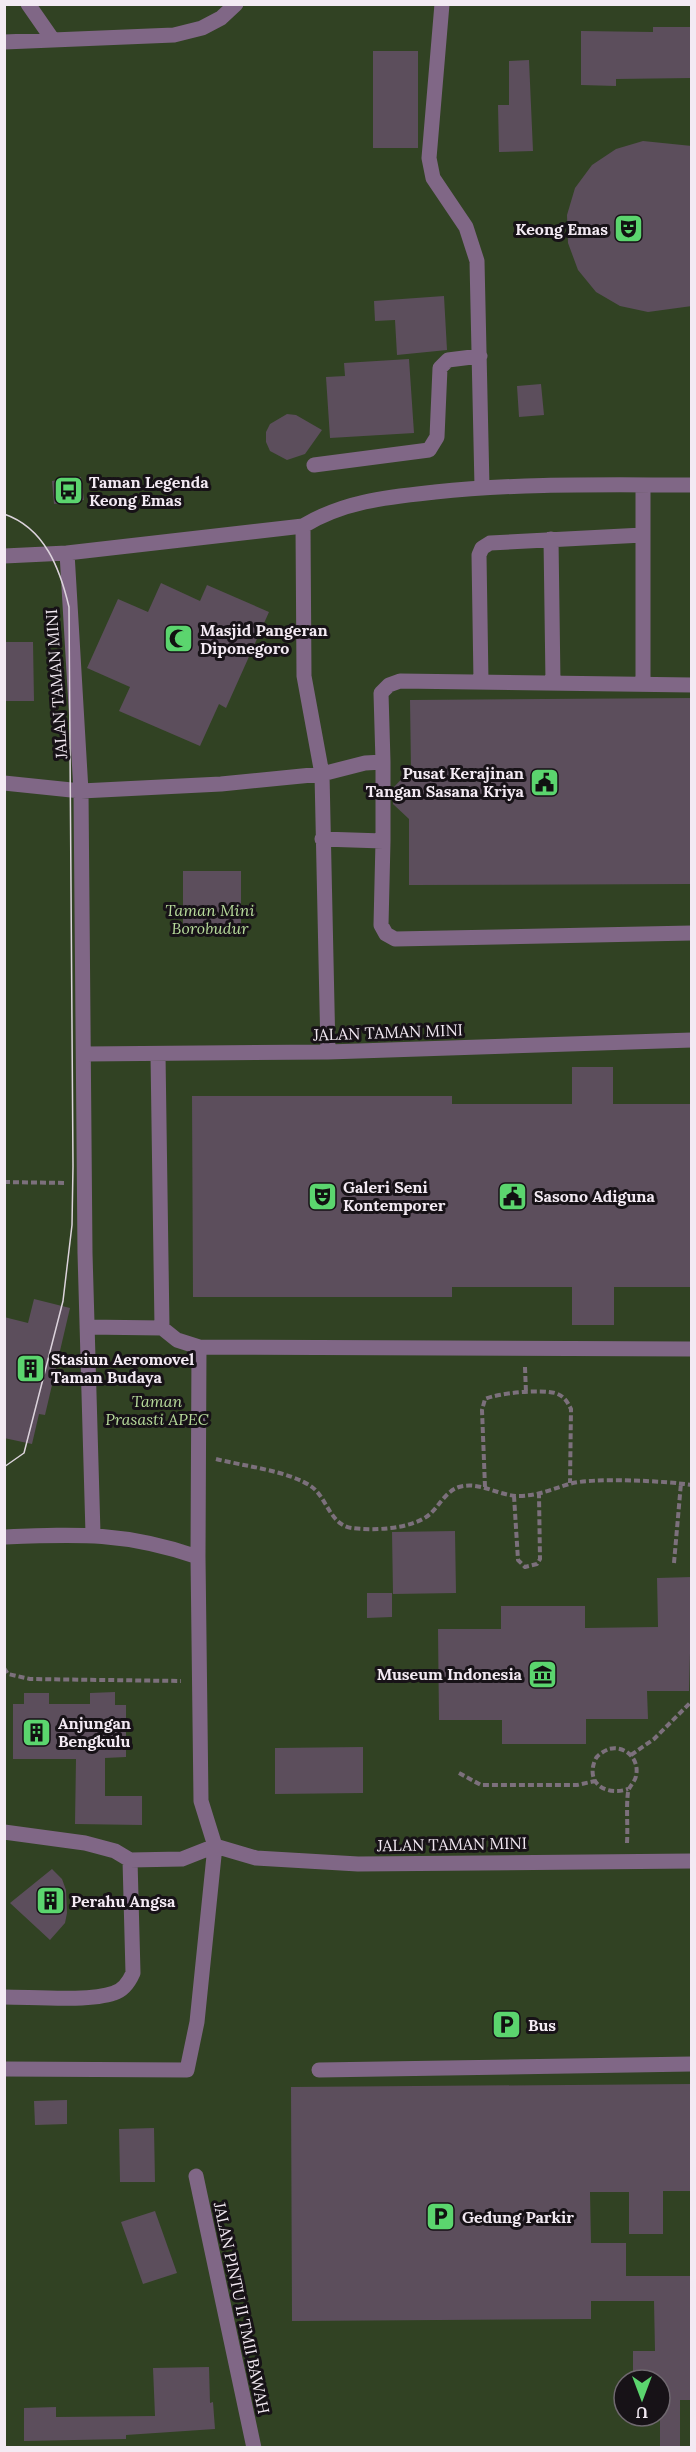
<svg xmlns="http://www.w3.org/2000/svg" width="696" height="2452" viewBox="0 0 696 2452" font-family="Lora,serif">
<rect width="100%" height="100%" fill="#332633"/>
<!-- green -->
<path fill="#314223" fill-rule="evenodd" d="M5,5H691V2447L5,2448ZM624,2380H660V2416H624Z"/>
<!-- building -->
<path fill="#5c4e5c" d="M653,27H692V78L616,79V86L581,85V31L653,32Z
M373,51H418V148H373Z
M529,60L533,151L499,152L498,105H509V61Z
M643,141L692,146V306L648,312L620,306L596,292L578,270L568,243L567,215L575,188L592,165L616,149Z
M444,296L447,350L397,355L395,320L375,321L374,301Z
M409,359L414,433L330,438L326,377L345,376L344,363Z
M541,384L544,415L519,417L517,386Z
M287,414L296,415L322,430L305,454L287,460L270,451L266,442V432L270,424Z
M81,477L84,500L54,504L52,481Z
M161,583L200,601L207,585L269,612L226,708L219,704L200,746L119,711L130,687L87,668L118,599L148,612Z
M5,642H33L34,701H6Z
M692,698V884L409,885V819L393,804V788L411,769L410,700Z
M183,871H241V928H183Z
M572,1067H613V1104H692V1287H614V1325H572V1287H452V1297H193L192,1096H452V1104H572Z
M34,1299L70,1308L45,1415L39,1414L32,1444L4,1438V1317L28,1323Z
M455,1531L456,1593L393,1594L392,1532Z
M692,1577L689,1691H647L648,1719H586V1744H502V1720H439L438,1629H501V1606H585V1628L658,1627L657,1578Z
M367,1593H392V1617L367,1618Z
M115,1692V1705H126V1757L105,1758V1796H142V1825L75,1824L76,1759H13V1704H24V1693H49V1704H90V1693Z
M363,1747V1793L275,1794V1748Z
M52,1869L62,1879L66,1890L67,1913L65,1923L50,1940L10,1903Z
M692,2084V2191H663V2234H629V2192H590L591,2243H626V2276H692V2400H680V2448H660V2380H633V2351H655L654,2301H591V2319L292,2321L291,2087Z
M67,2100V2124L35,2125L34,2101Z
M154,2128L155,2182H120L119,2129Z
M155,2211L177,2273L143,2284L121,2222Z
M209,2367L210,2403L213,2402L215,2429L126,2435V2439L24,2441V2408L56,2407V2417L155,2416L153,2368Z"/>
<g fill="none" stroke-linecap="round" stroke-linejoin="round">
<!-- path -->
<path stroke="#7c707c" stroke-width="4" stroke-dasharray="6 3" stroke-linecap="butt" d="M4,1182L66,1183
M525,1367L526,1393
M216,1459C243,1466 290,1471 312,1487C327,1498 330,1525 352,1528C374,1531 413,1529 430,1514C439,1506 446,1491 459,1487C479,1481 497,1495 517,1496C537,1496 550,1490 569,1484C593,1477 666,1481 692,1485
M485,1487L482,1410L485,1399C499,1393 540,1389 555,1393C564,1396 567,1401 571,1409L570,1483
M514,1496L518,1560L525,1567L537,1564L540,1559L539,1495
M674,1563L681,1483
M4,1668L8,1674L30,1679L181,1681
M631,1755L654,1739L692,1701
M459,1773L481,1785H577L595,1781
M627,1843C628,1826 626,1808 628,1792C629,1786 635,1782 636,1776C640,1759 625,1745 609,1749C604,1751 597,1755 595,1760C585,1785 608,1796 628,1789"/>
<!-- minor -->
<path stroke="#806786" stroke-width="15" d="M28,4L53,40
M442,4L429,158L433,178L466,227L477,261L482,487
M4,42L174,35L202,28L221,18L236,4
M314,465L429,450L437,437L440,368L448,360L480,356
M643,485V684
M303,526L304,676L322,774L328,1052
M551,539L553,683
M67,553L303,526C344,501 388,497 435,492C520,483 606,485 692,485
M4,556L67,553L81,791L85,1253L93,1534
M481,682L479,555L482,548L490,543L643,535
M383,762V841
M4,783L81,791L221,784L322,774L365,763L383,762L381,693L389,685L400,681L692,685
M322,839L383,841L381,925L386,934L395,939L692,933
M85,1054L328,1052L692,1040
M158,1054L162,1328
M87,1327L162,1328L177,1340L199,1347L692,1349
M4,1537C79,1534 125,1532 198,1557L201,1801L215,1846L197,2022L187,2070L4,2069
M198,1557L199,1347
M4,1832L85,1843L115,1851L130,1860L182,1859L215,1846
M215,1846L256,1858L358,1864L692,1861
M4,1997C33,1997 89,2002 114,1993C124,1990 129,1982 133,1973L130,1860
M319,2070L692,2064
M196,2176L254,2448"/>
<!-- tram -->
<path stroke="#dcd3dc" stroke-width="1.5" d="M4,514C45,528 60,569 69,607L73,1166L72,1225L63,1301L24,1453L4,1467"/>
</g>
<!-- icons -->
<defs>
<symbol id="theatre-square" viewBox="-11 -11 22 22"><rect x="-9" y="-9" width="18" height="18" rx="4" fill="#5bd56e" stroke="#171217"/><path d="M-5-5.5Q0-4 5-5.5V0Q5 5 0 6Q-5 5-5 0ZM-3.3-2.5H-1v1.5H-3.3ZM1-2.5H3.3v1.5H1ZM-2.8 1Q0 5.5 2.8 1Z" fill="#111"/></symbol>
<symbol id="bus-square" viewBox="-11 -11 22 22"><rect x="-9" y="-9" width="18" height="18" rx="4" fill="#5bd56e" stroke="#171217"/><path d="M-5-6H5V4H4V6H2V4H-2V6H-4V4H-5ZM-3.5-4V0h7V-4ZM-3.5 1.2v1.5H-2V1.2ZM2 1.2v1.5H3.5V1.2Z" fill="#111"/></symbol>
<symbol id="mosque-square" viewBox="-11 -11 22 22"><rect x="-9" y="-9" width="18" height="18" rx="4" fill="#5bd56e" stroke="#171217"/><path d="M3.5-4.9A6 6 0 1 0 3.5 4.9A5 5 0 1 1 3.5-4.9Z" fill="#111"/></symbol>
<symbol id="civic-square" viewBox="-11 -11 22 22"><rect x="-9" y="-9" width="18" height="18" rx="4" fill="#5bd56e" stroke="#171217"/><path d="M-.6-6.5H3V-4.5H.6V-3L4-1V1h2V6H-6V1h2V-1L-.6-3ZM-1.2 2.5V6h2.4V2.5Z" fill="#111"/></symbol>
<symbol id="building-square" viewBox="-11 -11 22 22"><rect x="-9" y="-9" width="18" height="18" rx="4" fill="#5bd56e" stroke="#171217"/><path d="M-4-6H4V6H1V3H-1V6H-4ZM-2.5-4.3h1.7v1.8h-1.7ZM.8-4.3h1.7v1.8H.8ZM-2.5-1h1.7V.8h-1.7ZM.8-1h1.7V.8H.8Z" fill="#111"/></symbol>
<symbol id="museum-square" viewBox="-11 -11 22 22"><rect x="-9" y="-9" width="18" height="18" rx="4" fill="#5bd56e" stroke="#171217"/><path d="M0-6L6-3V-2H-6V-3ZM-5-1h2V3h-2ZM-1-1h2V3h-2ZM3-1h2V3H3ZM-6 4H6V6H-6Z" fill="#111"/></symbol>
<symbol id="parking-square" viewBox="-11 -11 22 22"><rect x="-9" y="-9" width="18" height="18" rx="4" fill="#5bd56e" stroke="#171217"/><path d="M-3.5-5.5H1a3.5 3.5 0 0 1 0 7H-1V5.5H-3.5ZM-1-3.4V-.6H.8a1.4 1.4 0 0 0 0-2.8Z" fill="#111"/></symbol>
</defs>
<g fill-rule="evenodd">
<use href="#theatre-square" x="612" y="212" width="33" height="33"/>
<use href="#bus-square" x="52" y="474" width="33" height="33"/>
<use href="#mosque-square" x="162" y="622" width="33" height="33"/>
<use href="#civic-square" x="528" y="766" width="33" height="33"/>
<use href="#theatre-square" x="306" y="1180" width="33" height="33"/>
<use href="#civic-square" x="496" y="1180" width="33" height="33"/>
<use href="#building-square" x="14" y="1352" width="33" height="33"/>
<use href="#museum-square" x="526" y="1658" width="33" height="33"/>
<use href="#building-square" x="20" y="1716" width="33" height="33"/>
<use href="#building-square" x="34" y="1884" width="33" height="33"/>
<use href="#parking-square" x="490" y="2008" width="33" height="33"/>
<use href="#parking-square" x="424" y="2200" width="33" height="33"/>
</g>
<g text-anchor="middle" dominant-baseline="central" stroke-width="6" stroke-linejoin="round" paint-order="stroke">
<!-- poi labels -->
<g font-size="16" font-weight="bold" fill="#f3eaf3" stroke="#171217" text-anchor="start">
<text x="608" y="229" text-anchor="end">Keong Emas</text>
<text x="89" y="482">Taman Legenda<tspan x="89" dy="18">Keong Emas</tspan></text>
<text x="200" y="630">Masjid Pangeran<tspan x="200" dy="18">Diponegoro</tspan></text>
<text x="524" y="773" text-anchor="end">Pusat Kerajinan<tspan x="524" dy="18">Tangan Sasana Kriya</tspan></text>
<text x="343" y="1187">Galeri Seni<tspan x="343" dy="18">Kontemporer</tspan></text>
<text x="534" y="1196">Sasono Adiguna</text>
<text x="51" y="1359">Stasiun Aeromovel<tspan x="51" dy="18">Taman Budaya</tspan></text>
<text x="522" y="1674" text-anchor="end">Museum Indonesia</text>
<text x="58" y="1723">Anjungan<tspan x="58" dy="18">Bengkulu</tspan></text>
<text x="71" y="1901">Perahu Angsa</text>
<text x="528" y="2025">Bus</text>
<text x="462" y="2217">Gedung Parkir</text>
</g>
<!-- street labels -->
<g font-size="16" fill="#f3eaf3" stroke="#171217">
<text transform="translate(56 684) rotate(-94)">JALAN TAMAN MINI</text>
<text transform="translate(388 1032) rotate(-2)">JALAN TAMAN MINI</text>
<text transform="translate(452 1844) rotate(-1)">JALAN TAMAN MINI</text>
<text transform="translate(242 2308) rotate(78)">JALAN PINTU II TMII BAWAH</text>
</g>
<!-- park labels -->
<g font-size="16" font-style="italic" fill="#b7db9b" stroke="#171217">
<text x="210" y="910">Taman Mini<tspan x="210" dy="18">Borobudur</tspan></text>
<text x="157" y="1401">Taman<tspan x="157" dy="18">Prasasti APEC</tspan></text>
</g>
</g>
<!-- border -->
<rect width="696" height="2452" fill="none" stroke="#f3eaf3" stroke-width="12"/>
<!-- north arrow -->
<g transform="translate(642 2398) rotate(180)"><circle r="28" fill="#171217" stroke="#6f686f" stroke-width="1.5"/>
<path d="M0-4.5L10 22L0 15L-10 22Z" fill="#5bd56e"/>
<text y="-9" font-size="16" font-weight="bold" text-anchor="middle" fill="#f3eaf3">U</text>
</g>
</svg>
